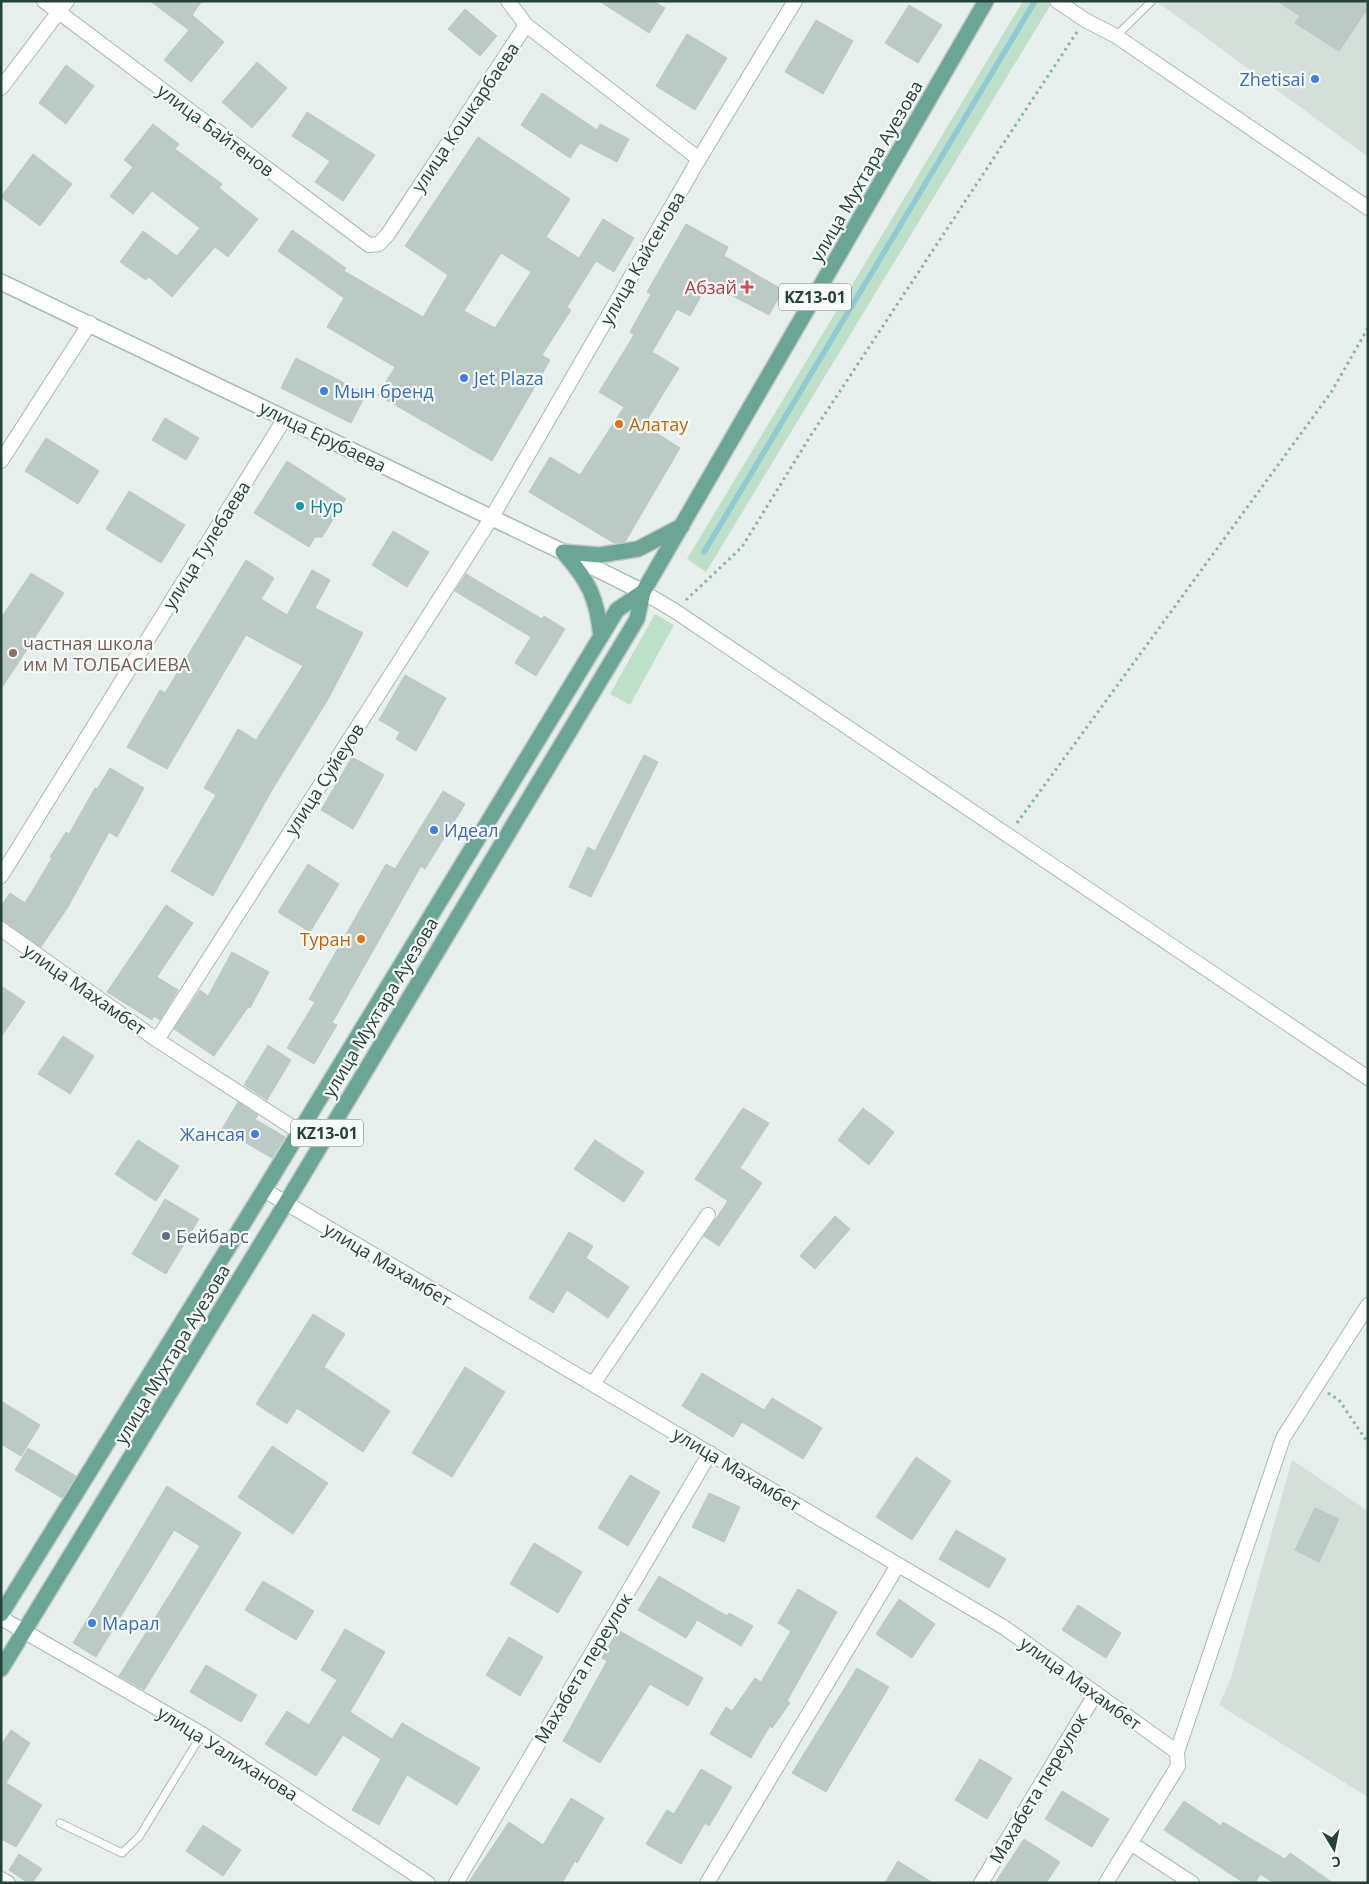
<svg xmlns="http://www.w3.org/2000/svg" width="1369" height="1884" viewBox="0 0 1369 1884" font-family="'Open Sans',sans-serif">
<rect width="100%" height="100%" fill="#e6efeb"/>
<!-- built -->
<path fill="#d4dfda" d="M1156,1H1368V157Z
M1292,1460L1368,1511V1797L1219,1705L1231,1678Z"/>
<!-- green -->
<path fill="#bfe0c8" d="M1023,1H1053L706,572L687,559Z
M655,614L674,625L630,705L610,694Z"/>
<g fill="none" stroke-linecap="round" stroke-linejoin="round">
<!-- stream -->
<path stroke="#8ec9d4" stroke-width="5.5" d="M704,552L1035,1"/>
</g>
<!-- building -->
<path fill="#bbcac4" stroke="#b8c9c2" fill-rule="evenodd" d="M150,1H202L192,15L224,42L191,82L164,60L189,30Z
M599,1H653L665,8L649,33Z
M1277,1H1368V8L1339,51L1295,23L1300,16Z
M909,5L942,25L918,63L885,43Z
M465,9L497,36L480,56L448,29Z
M816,20L853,41L823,94L785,72Z
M687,34L727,58L695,110L656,86Z
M257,62L287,88L252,128L222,102Z
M66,65L94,86L66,124L39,103Z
M542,93L597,130L600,124L629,139L617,162L580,143L570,158L521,125Z
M307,112L375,155L343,201L315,182L330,161L292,136Z
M153,124L179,144L175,149L222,184L219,188L258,219L228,257L215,247L172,297L149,277L146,280L120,262L143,231L177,256L200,228L152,191L133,214L110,196L133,167L124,160Z
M478,137L570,199L546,237L579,258L603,219L634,238L614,272L596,261L567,307L571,310L542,355L550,360L492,461L378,395L395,367L327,327L344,298L278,251L292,230L346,268L344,271L423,317L448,275L405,246ZM501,253L531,272L495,328L464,311Z
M33,154L72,184L40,226L1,197Z
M686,224L728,247L724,256L783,290L769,315L708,283L690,316L677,309L652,352L679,368L644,425L680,448L625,542L614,543L529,492L550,457L580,475L624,407L599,392L634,335L630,332L651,294L647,292Z
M296,358L366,394L351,423L281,388Z
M165,418L199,438L186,460L152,440Z
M46,438L99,471L78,504L25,471Z
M287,461L346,499L322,537H315L309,547L254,513Z
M129,491L185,525L161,563L106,529Z
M393,531L429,552L407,587L372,565Z
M246,560L274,578L261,599L287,615L312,570L330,580L315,608L363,633L327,701L272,790L213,896L171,871L216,795L204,788L238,729L256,740L303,666L246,635L167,769L127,747L160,690L165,693Z
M31,573L64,593L1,689V618Z
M466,574L542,619L544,616L565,629L536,676L515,663L531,637L455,591Z
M405,675L446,698L416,751L396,739L400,732L379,720Z
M644,755L658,762L591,897L569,887L588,847L595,851Z
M352,757L384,775L353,829L321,810Z
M110,768L144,788L117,837L109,832L68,907L41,947L1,920V906L10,893L25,903L52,858L50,857L66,832L69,834L95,788L97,789Z
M443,791L465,804L425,869L421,866L332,1023L337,1025L314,1064L287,1048L315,1002L309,999L386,864L395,869Z
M308,864L339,884L310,932L278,912Z
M166,905L193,923L157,977L178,990L160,1020L154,1016L152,1020L107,992Z
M232,952L269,972L250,1008L248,1007L214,1056L174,1029L200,990L208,996Z
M1,986L25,1002L1,1037Z
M63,1036L94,1056L70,1094L38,1074Z
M268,1045L291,1060L267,1100L244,1085Z
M238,1102L258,1115L255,1119L285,1137L272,1158L222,1129Z
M743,1108L769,1123L740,1168L762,1183L719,1246L704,1236L728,1201L695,1179Z
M863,1108L894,1132L869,1165L838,1140Z
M138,1140L179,1166L156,1201L115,1174Z
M595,1140L644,1172L624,1202L574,1169Z
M165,1199L199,1219L166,1274L132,1254Z
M835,1216L850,1229L815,1269L800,1256Z
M569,1232L593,1246L586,1258L629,1287L608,1318L567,1290L553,1313L529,1298Z
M313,1314L345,1334L324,1367L390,1411L363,1452L297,1408L287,1424L256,1404Z
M465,1367L505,1392L452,1477L412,1453Z
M702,1373L764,1410L772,1398L822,1428L803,1459L742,1422L733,1437L682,1406Z
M1,1401L40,1425L21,1456L1,1444Z
M272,1446L328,1483L293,1534L238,1497Z
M28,1448L76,1476L62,1498L15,1470Z
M916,1457L951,1481L912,1540L876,1517Z
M630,1475L660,1492L628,1546L598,1528Z
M167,1486L241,1533L144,1690L119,1676L200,1546L174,1530L96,1657L73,1643Z
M709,1493L740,1507L724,1542L692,1527Z
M1315,1508L1339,1519L1319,1562L1295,1550Z
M956,1530L1006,1559L989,1588L939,1559Z
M534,1543L582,1572L558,1613L510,1584Z
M659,1576L727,1616L729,1613L753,1626L741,1646L697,1620L686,1638L638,1610Z
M263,1581L314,1611L296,1640L245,1610Z
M798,1589L837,1612L787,1701L790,1703L772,1728L770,1726L751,1758L710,1734L726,1707L732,1711L755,1678L761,1682L791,1631L778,1623Z
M899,1599L935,1624L912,1658L876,1634Z
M1078,1605L1121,1633L1106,1658L1062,1630Z
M345,1629L385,1652L350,1712L392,1739L402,1723L480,1768L457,1805L407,1775L379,1825L352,1810L381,1759L343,1735L316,1776L265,1744L287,1711L309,1725L337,1680L321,1670Z
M618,1630L703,1678L688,1706L650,1684L600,1763L563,1741L607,1661L602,1658Z
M509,1637L543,1657L520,1696L486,1675Z
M206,1665L257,1695L241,1722L190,1692Z
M857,1668L889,1687L826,1792L792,1773Z
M11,1730L30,1743L6,1783L42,1805L16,1847L1,1839V1745Z
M980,1759L1012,1778L987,1819L955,1800Z
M701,1769L732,1787L709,1826L705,1823L681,1864L646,1844L667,1810L674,1814Z
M1062,1791L1109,1819L1092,1847L1045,1819Z
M571,1798L604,1818L577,1863L575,1861L562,1883H468L509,1822L543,1845Z
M1184,1801L1221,1826L1223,1822L1285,1859L1290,1853L1333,1883H1274L1260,1874L1255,1883H1244L1164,1830Z
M203,1825L241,1850L223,1876L186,1851Z
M1024,1839L1060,1862L1046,1883H995Z
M19,1854L42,1869L32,1883H28L9,1870Z
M898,1861L933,1883H885Z"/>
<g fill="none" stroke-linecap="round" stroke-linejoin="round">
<defs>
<path id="lane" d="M1116,36L1152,1
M60,1823L122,1853L139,1837L202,1734"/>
<path id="street" d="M44,1L369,245L379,244L388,234L526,25L508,1
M1057,1L1085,20L1116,36L1368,208
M526,25L699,159
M1,88L67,1
M1,461L90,323
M643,592L675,611L1368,1078
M1,876L285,418
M1,929L157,1040L320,1145
M157,1040L492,517L699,159L795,1
M264,1190L1005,1628L1177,1752
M593,1384L708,1215
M1,1618L202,1734L428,1883
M1132,1844L1192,1883
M1,1879L8,1883
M456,1883L710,1453
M707,1883L898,1565
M981,1883L1096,1693
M1106,1883L1178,1766L1177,1752L1283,1438L1368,1305"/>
<path id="secondary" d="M1,282L563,552L643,592"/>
<path id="primary" d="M563,552L600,555L638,549L682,526
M563,552C589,581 597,598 601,637
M1,1614L264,1190L617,610L643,592
M1,1669L286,1203L637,619L643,592L986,1"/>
</defs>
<!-- lane casing -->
<use href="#lane" stroke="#a8b8b2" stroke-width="9"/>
<!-- street casing -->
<use href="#street" stroke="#a8b8b2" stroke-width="16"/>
<!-- secondary casing -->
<use href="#secondary" stroke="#a4bbb3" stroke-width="18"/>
<!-- primary casing -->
<use href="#primary" stroke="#c2cac8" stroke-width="18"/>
<!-- path -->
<path stroke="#86b3a5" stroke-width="3" stroke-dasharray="2.5 4" stroke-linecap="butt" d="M686,600L742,547L811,435L1077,32
M1017,823L1332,391L1368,328
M1328,1393L1339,1400L1368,1443"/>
<!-- lane -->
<use href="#lane" stroke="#fff" stroke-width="7"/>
<!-- street -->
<use href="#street" stroke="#fff" stroke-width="14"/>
<!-- secondary -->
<use href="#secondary" stroke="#fff" stroke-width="15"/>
<!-- primary -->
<use href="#primary" stroke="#6aa596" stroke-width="15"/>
</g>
<!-- markers -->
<g fill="#3f7fe0" stroke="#f7fbf9" stroke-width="2">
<circle cx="1315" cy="79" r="5"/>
<circle cx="464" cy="378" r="5"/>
<circle cx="324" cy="391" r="5"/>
<circle cx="434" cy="830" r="5"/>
<circle cx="255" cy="1134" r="5"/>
<circle cx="92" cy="1623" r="5"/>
</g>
<path fill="#e0444e" stroke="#f7fbf9" stroke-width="2" d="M744.5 279.5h5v5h5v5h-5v5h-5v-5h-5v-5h5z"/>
<g fill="#e8710a" stroke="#f7fbf9" stroke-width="2">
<circle cx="619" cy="424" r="5"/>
<circle cx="361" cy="939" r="5"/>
</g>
<circle fill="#0f9aa8" stroke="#f7fbf9" stroke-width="2" cx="300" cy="506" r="5"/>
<circle fill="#8d6e63" stroke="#f7fbf9" stroke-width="2" cx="13" cy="653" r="5"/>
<circle fill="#5c6f8a" stroke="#f7fbf9" stroke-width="2" cx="166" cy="1236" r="5"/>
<g text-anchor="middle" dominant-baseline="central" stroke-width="4.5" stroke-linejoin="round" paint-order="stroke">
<!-- shield labels -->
<g fill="#f7fbf9" stroke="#637a73" stroke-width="1">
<rect x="779" y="283.5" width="72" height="27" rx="4"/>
<rect x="291" y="1119.5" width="72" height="27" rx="4"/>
</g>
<g font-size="16" font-weight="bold" fill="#24423a">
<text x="815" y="297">KZ13-01</text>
<text x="327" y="1133">KZ13-01</text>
</g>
<!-- shop labels -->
<g font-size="18" fill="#366cbe" stroke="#f7fbf9" text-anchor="start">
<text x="1305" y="79" text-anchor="end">Zhetisai</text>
<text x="474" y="378">Jet Plaza</text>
<text x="334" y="391">Мын бренд</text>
<text x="444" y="830">Идеал</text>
<text x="245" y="1134" text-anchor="end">Жансая</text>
<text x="102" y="1623">Марал</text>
</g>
<!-- street labels -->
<g font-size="18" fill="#24423a" stroke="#f7fbf9">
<text transform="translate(465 117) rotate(-56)">улица Кошкарбаева</text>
<text transform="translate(216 130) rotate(37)">улица Байтенов</text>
<text transform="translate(866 171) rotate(-60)">улица Мухтара Ауезова</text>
<text transform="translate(642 258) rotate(-60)">улица Кайсенова</text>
<text transform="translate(323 436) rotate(26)">улица Ерубаева</text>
<text transform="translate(206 545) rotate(-58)">улица Тулебаева</text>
<text transform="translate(324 779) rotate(-57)">улица Суйеуов</text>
<text transform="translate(85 989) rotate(35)">улица Махамбет</text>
<text transform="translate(380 1007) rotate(-59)">улица Мухтара Ауезова</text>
<text transform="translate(388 1264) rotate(31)">улица Махамбет</text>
<text transform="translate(172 1354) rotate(-59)">улица Мухтара Ауезова</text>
<text transform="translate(737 1469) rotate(31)">улица Махамбет</text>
<text transform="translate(583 1668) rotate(-59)">Махабета переулок</text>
<text transform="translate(1081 1683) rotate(36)">улица Махамбет</text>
<text transform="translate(228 1753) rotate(32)">улица Уалиханова</text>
<text transform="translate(1038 1788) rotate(-59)">Махабета переулок</text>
</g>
<!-- health labels -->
<g font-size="18" fill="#be3a42" stroke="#f7fbf9" text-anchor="end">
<text x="737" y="287">Абзай</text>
</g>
<!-- food labels -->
<g font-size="18" fill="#c56008" stroke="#f7fbf9" text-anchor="start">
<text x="629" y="424">Алатау</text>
<text x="351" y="939" text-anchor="end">Туран</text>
</g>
<!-- culture labels -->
<g font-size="18" fill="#0d838f" stroke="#f7fbf9" text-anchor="start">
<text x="310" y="506">Нур</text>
</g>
<!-- education labels -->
<g font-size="18" fill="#785e54" stroke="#f7fbf9" text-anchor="start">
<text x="23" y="643">частная школа<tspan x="23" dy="21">им М ТОЛБАСИЕВА</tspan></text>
</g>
<!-- service labels -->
<g font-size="18" fill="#4e5e75" stroke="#f7fbf9" text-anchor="start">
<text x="176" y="1236">Бейбарс</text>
</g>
</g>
<!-- border -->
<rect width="1369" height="1884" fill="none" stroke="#24423a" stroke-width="5"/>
<!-- north arrow -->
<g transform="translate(1334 1849) rotate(170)" stroke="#f7fbf9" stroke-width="4" paint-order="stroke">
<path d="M0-4L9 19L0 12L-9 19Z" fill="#24423a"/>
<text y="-8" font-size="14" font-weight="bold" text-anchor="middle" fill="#24423a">С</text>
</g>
</svg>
